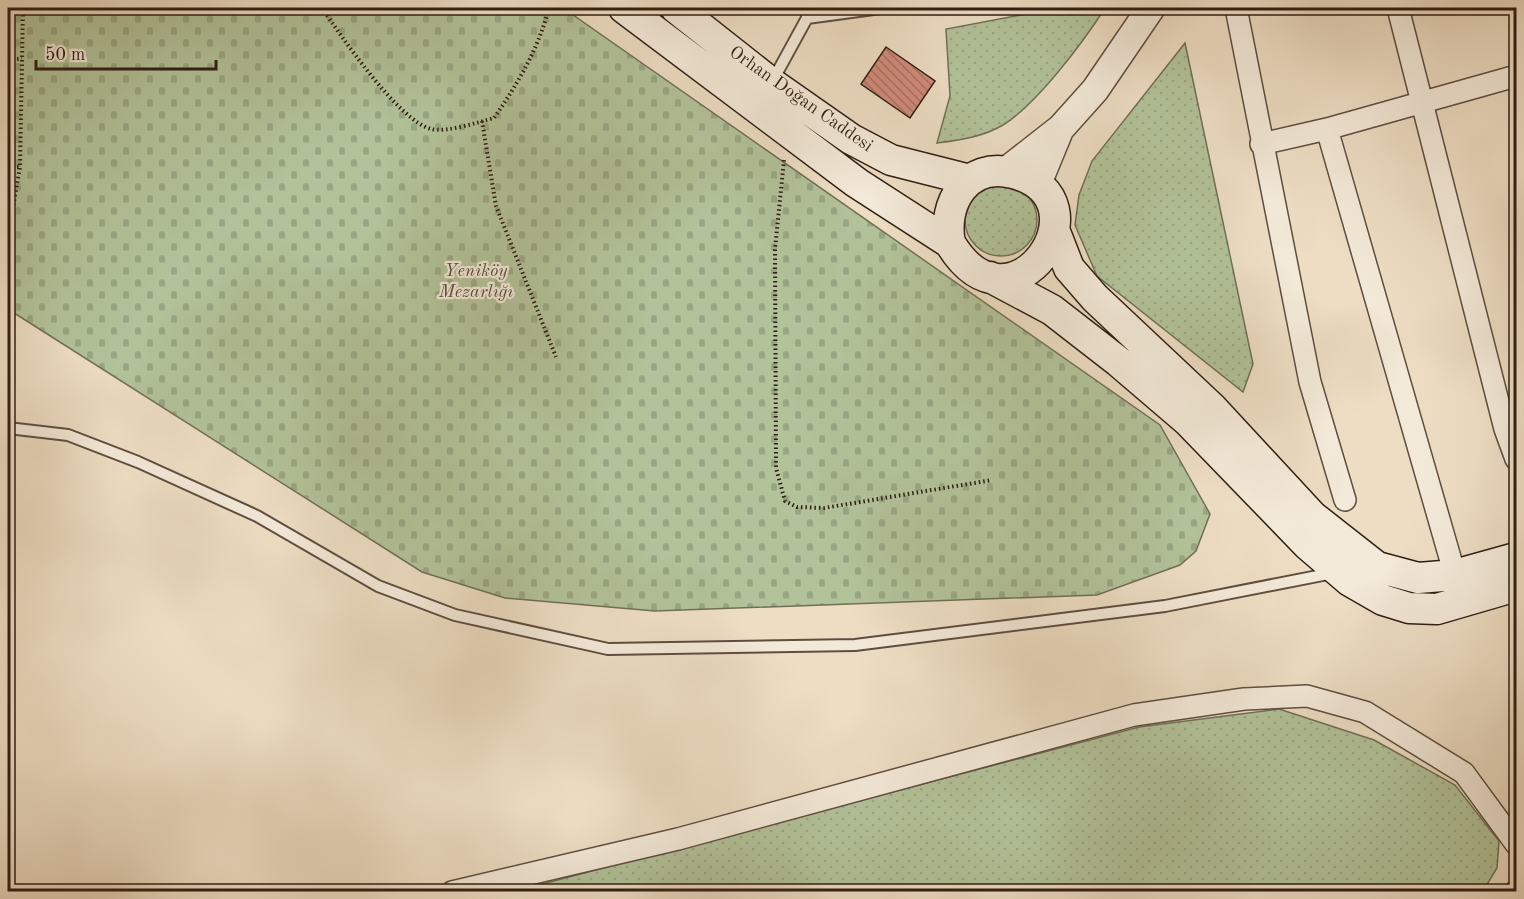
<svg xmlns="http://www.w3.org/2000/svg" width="1524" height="899" viewBox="0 0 1524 899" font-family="'Old Standard TT',serif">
<defs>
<pattern id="grass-dots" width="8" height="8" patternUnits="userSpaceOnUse" patternTransform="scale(1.5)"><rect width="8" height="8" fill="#b2c299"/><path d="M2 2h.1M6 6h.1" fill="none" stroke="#99a683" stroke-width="1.8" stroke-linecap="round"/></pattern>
<pattern id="cemetery-stones" width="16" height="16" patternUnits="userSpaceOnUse" patternTransform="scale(1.5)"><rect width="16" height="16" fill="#b2c299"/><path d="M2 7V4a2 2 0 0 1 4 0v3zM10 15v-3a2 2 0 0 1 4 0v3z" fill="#99a683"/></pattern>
<pattern id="building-back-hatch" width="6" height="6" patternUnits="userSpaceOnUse" patternTransform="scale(1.5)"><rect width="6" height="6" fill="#d08b7a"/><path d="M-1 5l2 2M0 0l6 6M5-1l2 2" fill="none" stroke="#a97163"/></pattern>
</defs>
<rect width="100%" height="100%" fill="#edddc3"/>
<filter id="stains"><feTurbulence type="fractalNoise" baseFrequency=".00333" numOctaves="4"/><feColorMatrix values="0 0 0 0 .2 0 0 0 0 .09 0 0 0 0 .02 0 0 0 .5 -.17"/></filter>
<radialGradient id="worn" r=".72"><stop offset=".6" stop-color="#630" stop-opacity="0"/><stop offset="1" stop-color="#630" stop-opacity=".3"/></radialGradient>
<!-- grass -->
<path fill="url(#grass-dots)" stroke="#707056" stroke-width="1.5" d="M1058,8H1105C1084,41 1037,104 1003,125C983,137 959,140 937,143L950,96L946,29Z
M1185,43L1253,364L1243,392L1097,276L1075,225L1079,195L1092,161Z
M965 220a36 36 0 1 1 72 0a36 36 0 1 1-72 0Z
M1279,709L1374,740L1455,785L1499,841L1497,868L1483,891L512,892L1139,727Z"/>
<!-- cemetery -->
<path fill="url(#cemetery-stones)" stroke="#707056" stroke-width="1.5" d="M8,8H563L1160,425L1210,514L1196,551L1180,565L1097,595L655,611L505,598L422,572L11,311L8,313Z"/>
<!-- building -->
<path fill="url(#building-back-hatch)" stroke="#2f1e14" stroke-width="1.5" d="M886,47L935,81L910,118L861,84Z"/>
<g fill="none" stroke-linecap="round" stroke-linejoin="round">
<defs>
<path id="service" d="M807,18L881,8
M772,82L807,18V8
M8,428L68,435L138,462L257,516L378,586L455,615L608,649L855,645L1165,606L1333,573
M1508,892L1516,884"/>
<path id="minor" d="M1236,8L1310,382L1345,500
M1398,8L1505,429L1516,459
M1327,129L1455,575
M1261,144L1327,129L1516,76
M452,892L678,839L1134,715L1244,699L1307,696L1365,712L1464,773L1516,844"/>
<path id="tertiary" d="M1006,171L1061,128L1095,90L1151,8
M1037,185L1060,129"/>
<path id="secondary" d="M624,8L857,183L950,243C1011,346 1113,199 1013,173C967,161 942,204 950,243
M676,8L771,83L851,139L891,160L970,180
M1055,232L1069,268L1095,298L1212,408L1312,516L1377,567L1418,578L1455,575L1516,558
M990,277L1052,310L1119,362L1188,421L1308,545L1350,581L1383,600L1409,608L1437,609L1516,586"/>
</defs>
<!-- service casing -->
<use href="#service" stroke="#5e4e40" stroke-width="14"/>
<!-- minor casing -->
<use href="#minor" stroke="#5e4e40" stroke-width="24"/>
<!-- tertiary casing -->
<use href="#tertiary" stroke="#5e4e40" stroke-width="30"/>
<!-- secondary casing -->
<use href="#secondary" stroke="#2f1e14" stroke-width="33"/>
<!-- path -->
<path stroke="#2f1e14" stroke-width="4" stroke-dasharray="1.5 3" stroke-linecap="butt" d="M322,8C341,36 399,121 431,129C446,133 479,122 494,118C519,82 538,49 549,8
M8,59H22
M482,121L496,206L556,357
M784,160L775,249L776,468L785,501L797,507L824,508L992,480
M8,167H20
M8,236L20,167L23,8"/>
<!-- service -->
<use href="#service" stroke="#f3e9d8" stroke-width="10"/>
<!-- minor -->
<use href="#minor" stroke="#f3e9d8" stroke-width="21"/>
<!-- tertiary -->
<use href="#tertiary" stroke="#f3e9d8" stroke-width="27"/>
<!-- secondary -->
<use href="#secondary" stroke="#f3e9d8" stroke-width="30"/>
</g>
<g text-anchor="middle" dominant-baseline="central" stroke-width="4.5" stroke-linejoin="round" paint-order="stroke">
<!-- street labels -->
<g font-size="18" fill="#2f1e14" stroke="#f3e9d8">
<text transform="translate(801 99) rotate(35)">Orhan Doğan Caddesi</text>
</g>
<!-- park labels -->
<g font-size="18" font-style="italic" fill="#564f3c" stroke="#f3e9d8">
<text x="476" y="271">Yeniköy<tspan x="476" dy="21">Mezarlığı</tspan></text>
</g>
</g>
<!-- margin -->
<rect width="1524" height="899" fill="none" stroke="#edddc3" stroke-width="30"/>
<rect x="9" y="9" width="1506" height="881" fill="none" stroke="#2f1e14" stroke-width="3"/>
<rect x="15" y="15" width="1494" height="869" fill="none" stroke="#2f1e14" stroke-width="1.5"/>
<!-- scale -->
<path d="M36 60v9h180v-9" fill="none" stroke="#2f1e14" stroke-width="3"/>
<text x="45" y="60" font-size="18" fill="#2f1e14" stroke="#f3e9d8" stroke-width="4.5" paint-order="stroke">50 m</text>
<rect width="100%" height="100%" filter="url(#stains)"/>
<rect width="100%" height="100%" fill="url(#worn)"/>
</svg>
